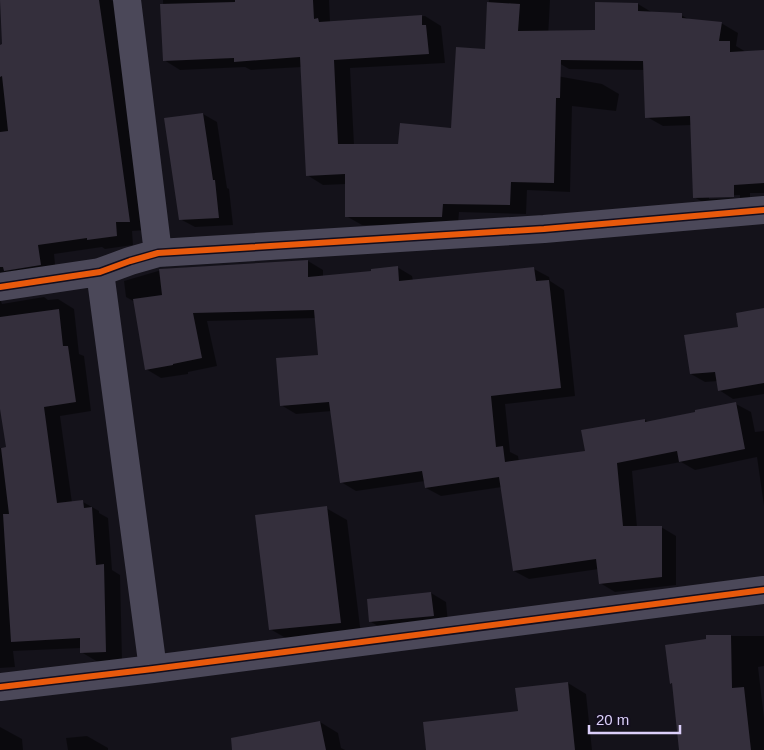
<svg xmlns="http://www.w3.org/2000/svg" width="764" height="750" viewBox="0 0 764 750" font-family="Arial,sans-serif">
<rect width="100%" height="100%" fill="#14121a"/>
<!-- shadow -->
<path fill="#0007" fill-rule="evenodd" d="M20,0H111L122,6L146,230L132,231L133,245L105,249L102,247L54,254L56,274L0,299L2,304L44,297L48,300L58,299L74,309L79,354L84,356L91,411L60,416L72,503L83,502L99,511V513L108,518L112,570L120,575L122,660L98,662L81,652V648L13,651L15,667L0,668V448L7,447L0,401V46L3,45Z
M163,0H329L330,22L425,16L441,26L445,63L350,68L354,145H399L452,129L486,50L489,0H550L548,38L596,31L638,4L653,13L681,15L690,20L721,23L738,33L736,46L746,52L764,51V193H750V206L711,207L694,197L692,125L663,126L647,117L645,70L569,69L552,59L551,75L602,84L619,94L616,111L572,106L570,192L527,190L526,214L459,212L458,225H362L346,216V184L323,185L307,175L302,67L251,70L245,67L180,70L164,60ZM740,195V198L709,199V196Z
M203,114L217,122L227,188L229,189L233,225L195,227L180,219Z
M308,261L323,270V277L372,272L397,267L412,276L413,281L534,269L549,277L550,281L564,290L575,396L505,404L510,452L518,456L519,462L586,452L645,420L649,422L736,404L751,412L755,432L764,431V506L757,457L695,470L681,462L632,471L637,527H661L676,536V585L615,592L600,583L599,569L529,579L514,571L502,487L441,496L426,488L425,481L356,491L341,482L332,411L296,414L281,405L320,356L316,318L207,321L217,366L188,372V374L161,378L146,369L135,302L126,297L124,281L165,269Z
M764,309V394L733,399L719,390L718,381L705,382L691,374L740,328Z
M326,508L347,520L361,635L291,641L270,629Z
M431,593L446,602L448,623L385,630L371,622Z
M707,636H764V666L758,667L764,718V750H681L673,684L671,683L707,640Z
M568,683L586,694L592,750H427L519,712Z
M320,722L338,733L341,748L345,750H269Z
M0,727L22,739L23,750H0Z
M87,736L108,748V750H68L66,738Z"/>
<!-- building -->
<path fill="#342f3c" d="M0,0H99L111,83L130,222H116L117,236L87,240V238L38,245L41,265L4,271L3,267H0V132L8,131L2,76L0,77V45L2,44Z
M235,0H313L314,19L318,18L319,22L422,15V25H426L429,54L334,60L338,144H398L400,123L451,128L456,47L485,49L487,2L520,4L518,31L595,30V2L638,3V11L682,13V18L722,22L719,41H730V52L764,50V183L734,185V197L693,198L690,116L645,118L643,61L561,60L560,98H556V99L554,183L511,182L510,205L443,204L442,217H345V174L306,176L300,57L234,62V58L163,61L160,4L235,2Z
M203,113L213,180H215L219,218L179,220L164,118Z
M308,260V277L371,271V269L398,266L399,281L534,267L536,281L549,280L561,388L491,396L496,447L503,446L505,462L585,451L581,430L645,419V422L695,412V410L736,402L745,449L679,462L677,451L617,463L623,526H662V577L599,584L596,559L513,571L499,477L425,488L422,471L340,483L329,402L280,406L276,358L318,355L314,310L193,313L202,358L173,364V365L145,370L133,299L162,295L159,269Z
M764,308V383L718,391L715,372L690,374L684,335L738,327L736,313Z
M59,309L63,346H68L76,402L44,407L57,503L83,500L84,508L92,507L96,565L104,564L106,652L80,653V638L11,642L3,514H9L1,448L6,447L0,409V317Z
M327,506L341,623L269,630L255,515Z
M431,592L434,616L369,622L367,599Z
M706,635H731L732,688L744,687L751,750H679L672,683L670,684L665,645L706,639Z
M568,682L575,750H426L423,722L518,711L515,688Z
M320,721L326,750H232L231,738Z"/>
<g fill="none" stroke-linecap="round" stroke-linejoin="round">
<!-- minor -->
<path stroke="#4b4859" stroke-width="28" d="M127,0L158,253
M100,272L153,669
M0,287L100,272L130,261L158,253L544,229L764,210
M0,687L153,669L764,590"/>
<defs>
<path id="cycleway" d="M0,287L100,272L130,261L158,253L544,229L764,210
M0,687L153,669L764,590"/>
</defs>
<!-- cycleway casing -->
<use href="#cycleway" stroke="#130e1d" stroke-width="9"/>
<!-- cycleway -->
<use href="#cycleway" stroke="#e8590c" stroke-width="6"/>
</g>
<!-- scale -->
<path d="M589 725v8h91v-8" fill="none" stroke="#dbcffa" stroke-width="2.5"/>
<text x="596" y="725" font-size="15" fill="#dbcffa" stroke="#130e1d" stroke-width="4" paint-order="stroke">20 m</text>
</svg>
